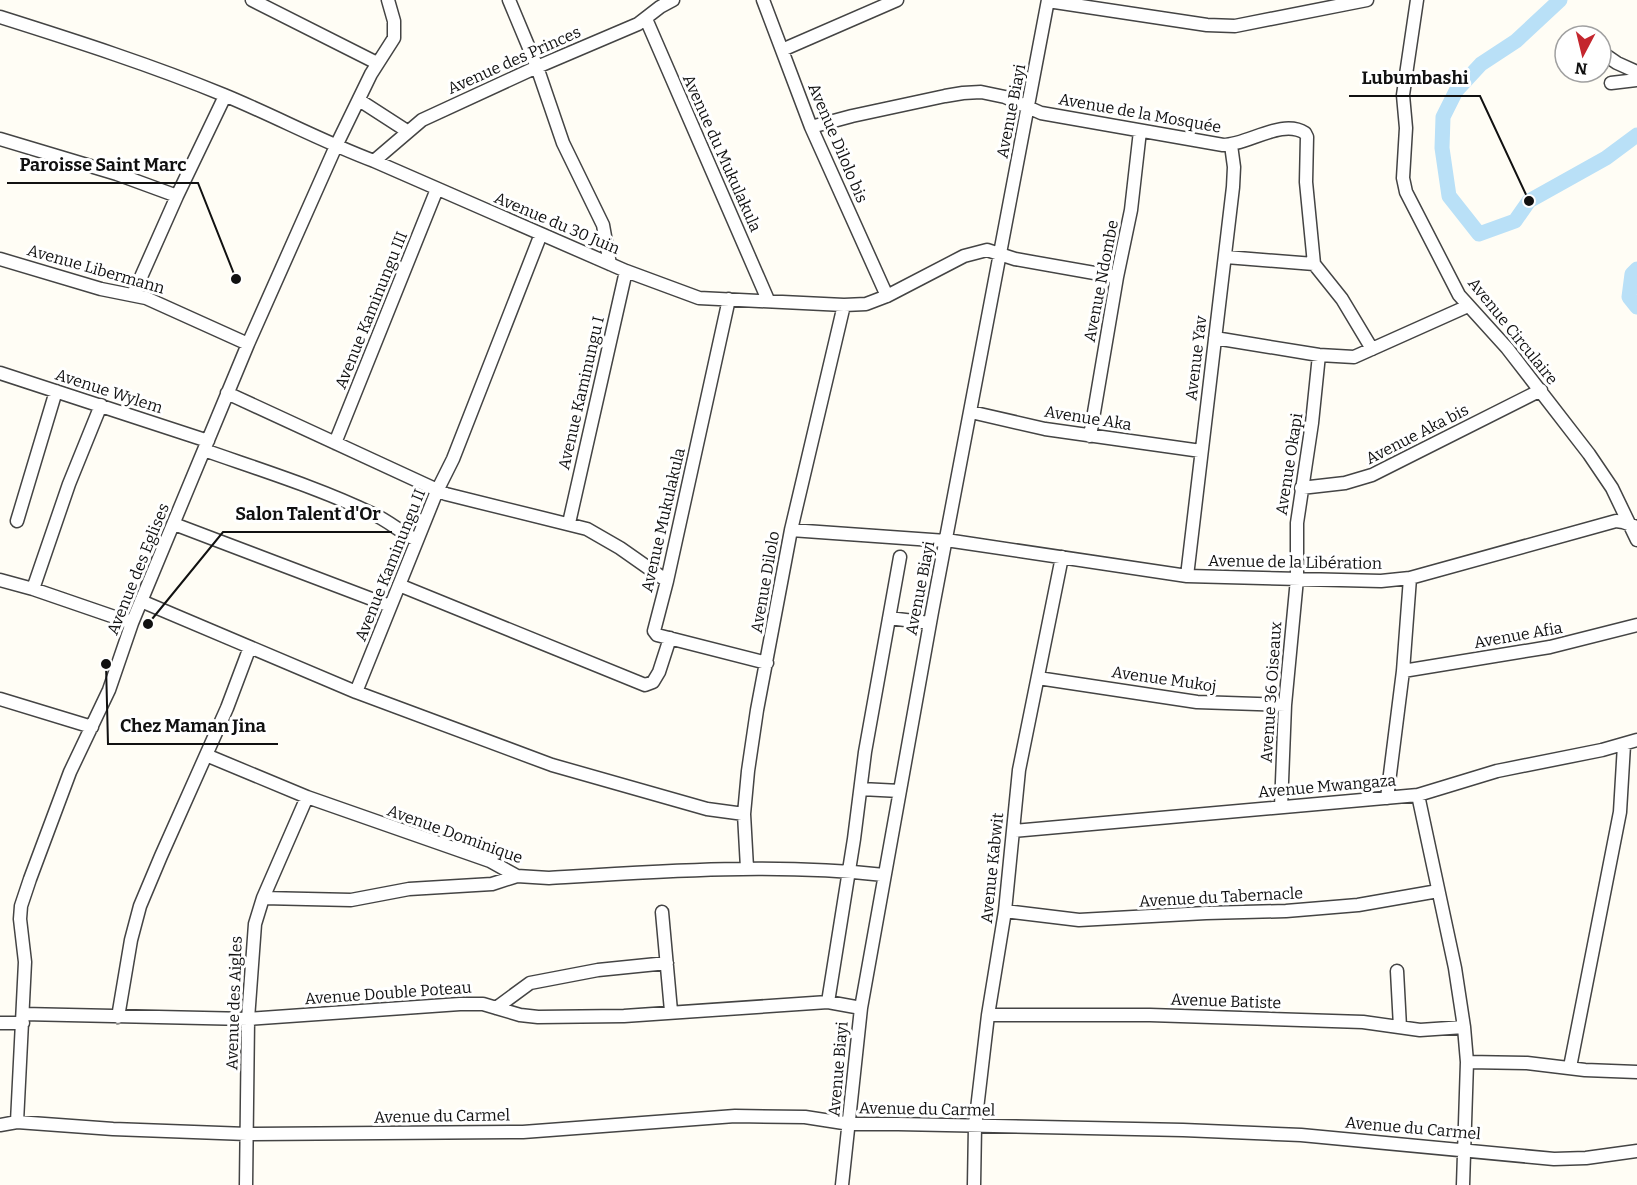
<svg xmlns="http://www.w3.org/2000/svg" width="1637" height="1185" viewBox="0 0 1637 1185" font-family="Bitter,serif">
<rect width="100%" height="100%" fill="#fffdf5"/>
<g fill="none" stroke-linecap="round" stroke-linejoin="round">
<!-- river -->
<path stroke="#b9e0f7" stroke-width="15" d="M1560,0L1516,41L1481,64L1456,91L1443,117L1442,148L1449,196L1479,234L1515,221L1529,201L1606,158L1637,135
M1637,269L1632,274L1629,297L1637,307"/>
<defs>
<path id="minor" d="M252,0L377,63
M509,0L537,67L563,143L603,225L610,264
M763,0L811,127L887,296
M1417,0L1403,95L1406,128L1403,178L1406,192L1459,295L1507,348L1589,454L1612,488L1637,540
M1048,1L1207,25L1235,26L1367,0
M0,17C76,41 151,65 224,95C275,116 323,142 374,161L626,271L699,298L844,305L866,304L887,296L964,256L987,250L1015,259L1117,277
M646,19L768,300
M782,50L897,0
M1601,52L1617,63L1637,72
M1611,83L1637,80
M359,100L407,131
M811,127L852,116L945,96L963,93L981,92L1005,97L1041,113L1223,145C1248,145 1282,118 1305,133L1307,137L1306,182L1314,264L1342,299L1372,349
M0,139L117,174L177,196
M374,161L422,120L537,67L638,24L660,7L673,0
M1226,257L1314,264
M0,259L101,289L146,298L248,344
M133,295L177,196L225,96
M729,299L667,581L654,631L657,635L767,663
M1215,338L1319,355L1354,357L1468,306
M0,373L208,441
M227,393L446,494L587,529L620,548L667,581
M971,412L1045,429L1201,451
M1090,436L1117,277L1131,210L1140,131
M335,443L437,189
M204,450C261,470 319,488 373,514C389,521 401,533 417,540
M1301,488L1345,483L1372,475L1541,390
M17,521L56,391
M569,523L626,271
M174,524L390,606
M791,530L946,541
M946,540L1187,576L1381,581L1410,578L1616,521L1623,522L1637,527
M1187,576L1233,187L1234,167L1231,145
M0,580L33,589L132,623
M399,585L645,685L653,682L659,672L670,638
M33,589L69,484L101,405
M141,601L356,692L437,491L453,459L541,234
M889,618L930,623
M1403,671L1550,647L1637,625
M1038,678L1197,702L1285,705
M356,692L552,765L707,809L744,814
M0,699L92,727
M206,755L307,797L490,861L517,876L549,878C661,871 773,863 884,875
M861,789L900,791
M1418,795L1455,968L1464,1027L1467,1062L1463,1185
M1387,798L1403,671L1410,578
M1281,807L1285,705L1297,579V523L1312,423L1319,355
M1013,831L1418,795L1497,771L1602,750L1637,740
M747,868L744,814L748,771L757,710L791,530L844,305
M263,898L351,900L409,889L492,884L517,876
M1005,911L1079,920L1206,913L1286,911L1358,905L1438,891
M662,912L671,1011
M1397,971L1400,1027
M828,1002L854,839L865,752L900,557
M496,1008L530,983L598,970L667,963
M23,1014L248,1019L460,1004H483L520,1015L538,1017L624,1016L828,1002L861,1008
M988,1015H1150L1363,1022L1420,1030L1464,1027
M118,1017L131,940L140,906L161,856L227,708L250,647
M0,1023H23
M1467,1062L1527,1063L1585,1070L1637,1072
M1570,1067L1620,812L1624,745
M17,1122L25,962L20,919L21,906L30,879L70,772L109,690L132,623L248,344L336,146L371,74L394,38V21L388,0
M0,1125L17,1122L113,1129L247,1134L523,1132L735,1116L805,1117L850,1124H898L1183,1130L1301,1135L1554,1159L1586,1158L1637,1151
M246,1185L248,1019L255,924L263,898L307,797
M842,1185L861,1008L932,612L1048,0
M974,1185L975,1126L988,1015L1005,911L1019,770L1062,557"/>
</defs>
<!-- minor casing -->
<use href="#minor" stroke="#444" stroke-width="15"/>
<!-- minor -->
<use href="#minor" stroke="#fff" stroke-width="12"/>
</g>
<g text-anchor="middle" dominant-baseline="central" stroke-width="6" stroke-linejoin="round" paint-order="stroke">
<!-- street labels -->
<g font-size="16" fill="#111" stroke="#fff">
<text transform="translate(514 60) rotate(-24)">Avenue des Princes</text>
<text transform="translate(1011 111) rotate(-79)">Avenue Biayi</text>
<text transform="translate(1140 113) rotate(10)">Avenue de la Mosquée</text>
<text transform="translate(838 143) rotate(67)">Avenue Dilolo bis</text>
<text transform="translate(722 153) rotate(66)">Avenue du Mukulakula</text>
<text transform="translate(557 223) rotate(23)">Avenue du 30 Juin</text>
<text transform="translate(96 269) rotate(16)">Avenue Libermann</text>
<text transform="translate(1101 281) rotate(-79)">Avenue Ndombe</text>
<text transform="translate(371 310) rotate(-68)">Avenue Kaminungu III</text>
<text transform="translate(1513 331) rotate(51)">Avenue Circulaire</text>
<text transform="translate(1196 358) rotate(-83)">Avenue Yav</text>
<text transform="translate(109 391) rotate(18)">Avenue Wylem</text>
<text transform="translate(581 393) rotate(-77)">Avenue Kaminungu I</text>
<text transform="translate(1088 418) rotate(9)">Avenue Aka</text>
<text transform="translate(1417 434) rotate(-27)">Avenue Aka bis</text>
<text transform="translate(1289 464) rotate(-81)">Avenue Okapi</text>
<text transform="translate(663 520) rotate(-77)">Avenue Mukulakula</text>
<text transform="translate(1295 562) rotate(1)">Avenue de la Libération</text>
<text transform="translate(390 565) rotate(-68)">Avenue Kaminungu II</text>
<text transform="translate(138 569) rotate(-68)">Avenue des Eglises</text>
<text transform="translate(765 582) rotate(-80)">Avenue Dilolo</text>
<text transform="translate(920 588) rotate(-79)">Avenue Biayi</text>
<text transform="translate(1518 635) rotate(-10)">Avenue Afia</text>
<text transform="translate(1164 679) rotate(8)">Avenue Mukoj</text>
<text transform="translate(1271 692) rotate(-86)">Avenue 36 Oiseaux</text>
<text transform="translate(1327 786) rotate(-5)">Avenue Mwangaza</text>
<text transform="translate(455 834) rotate(20)">Avenue Dominique</text>
<text transform="translate(992 868) rotate(-84)">Avenue Kabwit</text>
<text transform="translate(1221 897) rotate(-3)">Avenue du Tabernacle</text>
<text transform="translate(388 993) rotate(-4)">Avenue Double Poteau</text>
<text transform="translate(1226 1001) rotate(2)">Avenue Batiste</text>
<text transform="translate(234 1003) rotate(-88)">Avenue des Aigles</text>
<text transform="translate(838 1069) rotate(-85)">Avenue Biayi</text>
<text transform="translate(927 1109) rotate(1)">Avenue du Carmel</text>
<text transform="translate(442 1116) rotate(-1)">Avenue du Carmel</text>
<text transform="translate(1413 1128) rotate(5)">Avenue du Carmel</text>
</g>
</g>
<!-- callouts -->
<path fill="none" stroke="#111" stroke-width="2" d="M1529 201L1480 96H1349M236 279L198 183H7M148 624L223 532H392M106 664L108 744H278"/>
<g fill="#111" stroke="#fff" stroke-width="2">
<circle cx="1529" cy="201" r="6"/>
<circle cx="236" cy="279" r="6"/>
<circle cx="148" cy="624" r="6"/>
<circle cx="106" cy="664" r="6"/>
</g>
<g font-size="18" text-anchor="middle" font-weight="bold" fill="#111" stroke="#fff" stroke-width="6" stroke-linejoin="round" paint-order="stroke">
<text x="1415" y="84">Lubumbashi</text>
<text x="103" y="171">Paroisse Saint Marc</text>
<text x="308" y="520">Salon Talent d'Or</text>
<text x="193" y="732">Chez Maman Jina</text>
</g>
<!-- north arrow -->
<g transform="translate(1583 54) rotate(187)"><circle r="28" fill="#ffffff" stroke="#a0a0a0" stroke-width="1.5"/>
<path d="M0-4.5L10 22L0 15L-10 22Z" fill="#c4262e"/>
<text y="-9" font-size="16" font-weight="bold" text-anchor="middle" fill="#111111">N</text>
</g>
</svg>
